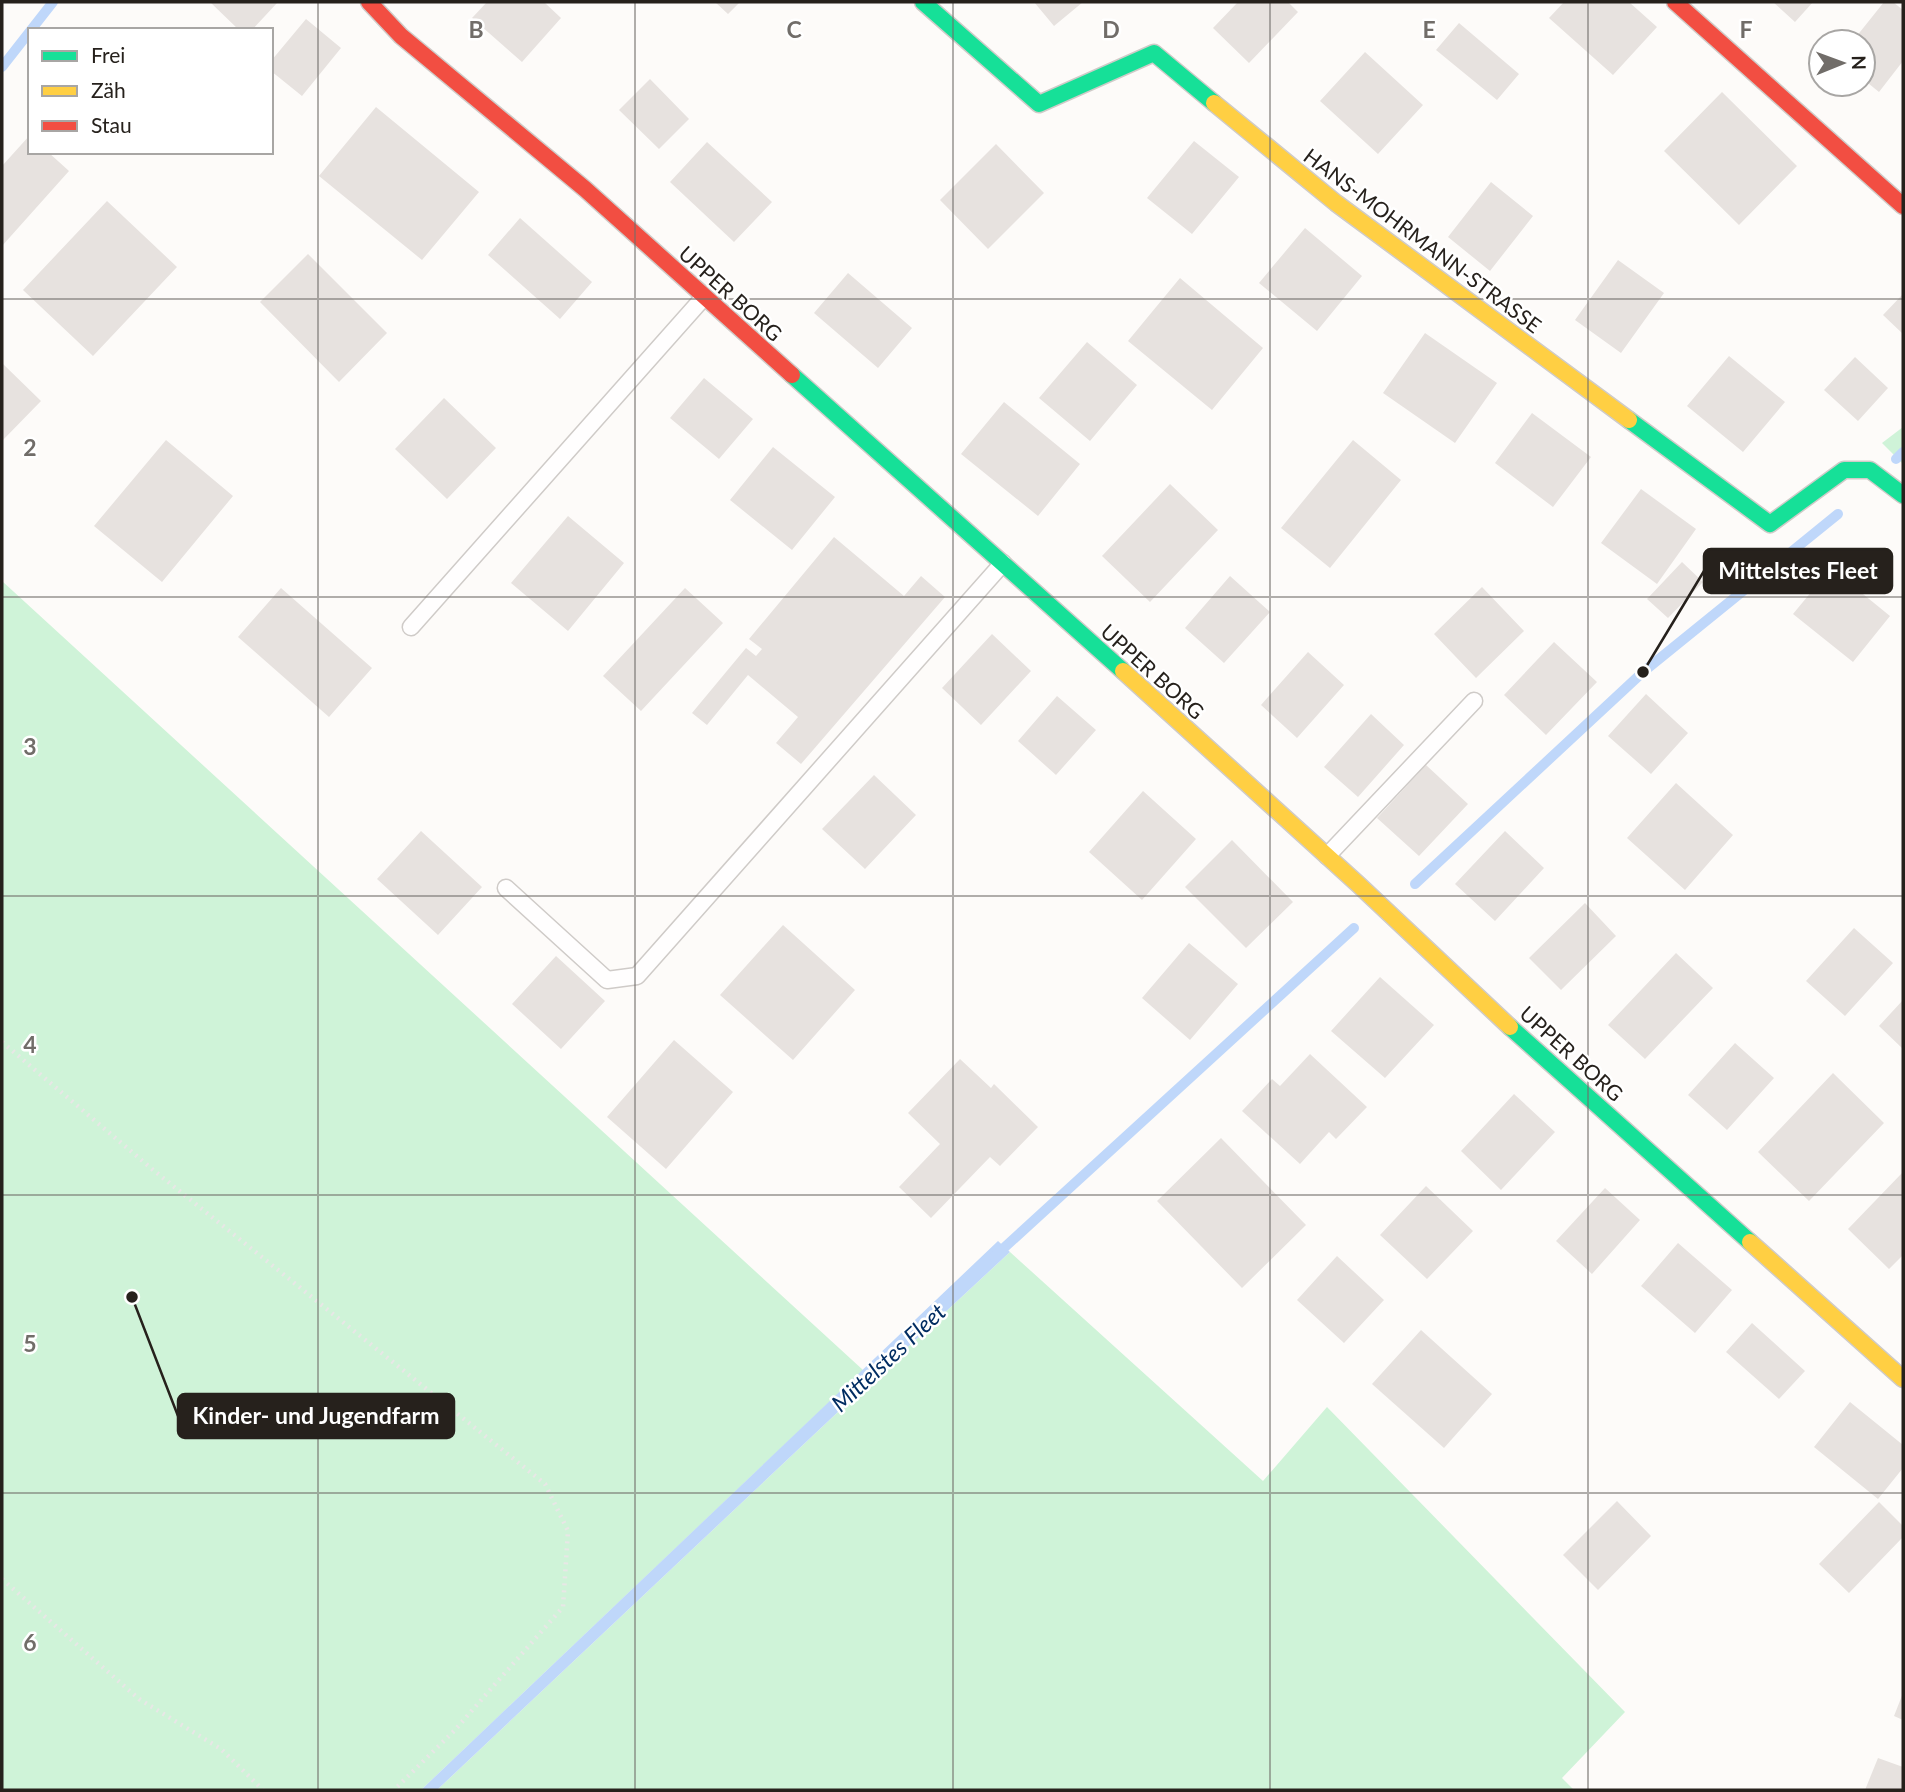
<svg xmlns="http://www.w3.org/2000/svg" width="1905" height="1792" viewBox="0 0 1905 1792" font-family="Lato,sans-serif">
<rect width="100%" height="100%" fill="#fdfbf9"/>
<!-- green -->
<path fill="#cff3d8" d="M1903,427V464L1882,443Z
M2,581L863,1370L421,1790H2Z
M1010,1252L1263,1481L1327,1407L1625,1712L1562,1778L1574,1790H437L856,1395Z"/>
<!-- water -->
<path fill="#bfd7fa" d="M998,1241L1010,1252L856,1395L437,1790H421Z"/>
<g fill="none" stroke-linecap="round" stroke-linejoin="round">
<!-- stream -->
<path stroke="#bfd7fa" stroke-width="10" d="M2,67L53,2
M1896,459L1903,452
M1415,884L1643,672L1838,514
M994,1257L1354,928"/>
</g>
<!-- building -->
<path fill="#e7e2df" d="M210,2H278L252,30H239Z
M487,2H544L561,18L522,62L472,18Z
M715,2H740L728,14Z
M1034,2H1083L1054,26Z
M1238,2H1288L1298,12L1249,63L1213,28Z
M1564,2H1629L1657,27L1613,75L1549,18Z
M1773,2H1813L1795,22Z
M1884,2H1893L1903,10V61L1879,92L1863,79V42H1852Z
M306,19L341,48L302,96L271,71V61Z
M1459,23L1519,74L1497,100L1436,50Z
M1365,52L1423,105L1378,154L1320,101Z
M650,79L689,119L659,149L619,110Z
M1722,92L1797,166L1739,225L1664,151Z
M376,107L479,192L422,260L319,176Z
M30,135V152H48L69,171L2,246V166Z
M1194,141L1239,177L1192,234L1147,198Z
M707,142L772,202L734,242L670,182Z
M996,144L1044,193L988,249L940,200Z
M1491,182L1533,216L1490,271L1448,237Z
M107,201L177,267L93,356L23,290Z
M520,218L592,282L560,319L488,255Z
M1305,228L1362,276L1317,331L1259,283Z
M308,254L387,333L339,382L260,302Z
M1618,260L1664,293L1621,353L1575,320Z
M848,273L912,328L878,368L814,313Z
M1180,278L1263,348L1212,410L1128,341Z
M1903,294V334L1883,315Z
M1425,333L1497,383L1455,443L1383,393Z
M1087,342L1137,385L1090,441L1039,398Z
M1729,356L1785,402L1743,452L1687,406Z
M1855,357L1888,388L1858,421L1824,390Z
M2,363L41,401L2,441Z
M704,378L753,419L719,459L670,418Z
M444,398L496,448L447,499L395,449Z
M1004,402L1080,464L1038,516L961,454Z
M1532,413L1591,457L1553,507L1495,463Z
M166,440L233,496L162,582L94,526Z
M1353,440L1401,480L1330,568L1281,528Z
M773,447L835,497L792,550L730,500Z
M1170,484L1218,530L1150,602L1102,556Z
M1641,489L1696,529L1657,584L1601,543Z
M568,516L624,563L568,631L511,583Z
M834,537L904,596L921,576L945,597L801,764L776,743L798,717L748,675L707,725L692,713L746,648L756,656L762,649L749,639Z
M1682,562L1703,582L1668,618L1647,599Z
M1831,568L1890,616L1853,662L1793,614Z
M1230,576L1270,612L1224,663L1185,628Z
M1482,587L1524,631L1476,678L1434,634Z
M281,588L372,668L329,717L238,637Z
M685,588L723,623L641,711L603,676Z
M992,634L1031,671L981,725L942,688Z
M1554,642L1597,682L1546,735L1504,695Z
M1308,652L1344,685L1297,738L1261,705Z
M1646,694L1688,733L1651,774L1608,736Z
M1057,696L1096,730L1056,775L1018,741Z
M1371,714L1404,745L1358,797L1324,767Z
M1426,765L1468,804L1419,856L1377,818Z
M874,775L916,815L865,869L822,829Z
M1676,783L1733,835L1685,890L1627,838Z
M1143,791L1196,839L1142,900L1089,852Z
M421,831L482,887L438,935L377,879Z
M1505,831L1544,868L1495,921L1455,884Z
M1232,840L1293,902L1246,948L1185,887Z
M1585,903L1616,936L1561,990L1529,958Z
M783,925L855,990L793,1060L720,995Z
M1854,928L1893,963L1845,1016L1806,981Z
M1189,943L1238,984L1190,1040L1142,998Z
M1676,953L1713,988L1645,1059L1608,1025Z
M556,956L605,1001L561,1049L512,1004Z
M1380,977L1434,1025L1385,1078L1331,1031Z
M1903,1000V1049L1879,1026Z
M674,1040L733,1092L666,1169L607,1117Z
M1735,1043L1774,1078L1727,1130L1688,1095Z
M1310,1054L1367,1107L1336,1139L1329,1132L1300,1164L1242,1111L1272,1079L1280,1086Z
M960,1059L991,1088L994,1084L1038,1127L1000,1166L990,1157L931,1218L899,1187L940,1144L908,1113Z
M1833,1073L1884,1123L1809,1201L1758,1152Z
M1514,1094L1555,1132L1501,1190L1461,1151Z
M1221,1138L1306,1225L1242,1288L1157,1201Z
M1903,1172V1255L1889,1269L1848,1229Z
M1426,1186L1473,1231L1427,1279L1380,1235Z
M1605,1188L1640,1220L1592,1274L1556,1241Z
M1678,1243L1732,1290L1695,1333L1641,1286Z
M1337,1256L1384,1300L1344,1343L1297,1300Z
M1752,1323L1805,1371L1779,1399L1726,1352Z
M1421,1330L1492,1394L1444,1448L1372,1384Z
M1850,1402L1903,1445V1468L1878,1499L1814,1447Z
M1617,1501L1651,1536L1598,1590L1563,1555Z
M1879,1502L1903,1526V1537L1849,1593L1819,1564Z
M1903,1693V1720L1894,1716Z
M1878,1758L1903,1767V1790H1865Z"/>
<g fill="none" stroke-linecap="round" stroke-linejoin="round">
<defs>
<path id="lane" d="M411,627L704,297
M1327,856L1474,701
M506,888L607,980L637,976L1003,563"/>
<path id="fast" d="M923,2L1039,104L1154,53L1214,103
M792,375L1123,671
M1629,420L1770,524L1844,470H1870L1903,495
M1510,1027L1750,1242"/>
<path id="slow" d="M1214,103L1336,203L1629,420
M1123,671L1359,885L1510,1027
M1750,1242L1903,1379"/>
<path id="jam" d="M369,2L401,36L585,189L792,375
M1675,2L1903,206"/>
</defs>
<!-- lane casing -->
<use href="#lane" stroke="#cfcbc8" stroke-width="19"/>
<!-- fast casing -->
<use href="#fast" stroke="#cfcbc8" stroke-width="19"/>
<!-- slow casing -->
<use href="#slow" stroke="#cfcbc8" stroke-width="19"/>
<!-- jam casing -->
<use href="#jam" stroke="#cfcbc8" stroke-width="19"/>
<!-- path -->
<path stroke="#e8e7e6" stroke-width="4.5" stroke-dasharray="2 5" stroke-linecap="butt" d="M2,1042L152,1169L545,1484L568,1531L563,1607L454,1731L394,1790
M2,1579L139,1699L221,1749L263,1790"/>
<!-- lane -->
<use href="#lane" stroke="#fffefe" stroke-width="16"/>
<!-- fast -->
<use href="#fast" stroke="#16e098" stroke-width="16"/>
<!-- slow -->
<use href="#slow" stroke="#ffcf43" stroke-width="16"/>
<!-- jam -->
<use href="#jam" stroke="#f24e42" stroke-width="16"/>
</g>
<!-- grid -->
<path fill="none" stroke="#716d69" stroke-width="2" stroke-opacity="0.55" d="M318,2V1790M635,2V1790M953,2V1790M1270,2V1790M1588,2V1790M2,299H1903M2,597H1903M2,896H1903M2,1195H1903M2,1493H1903"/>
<g text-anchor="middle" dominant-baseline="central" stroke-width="5" stroke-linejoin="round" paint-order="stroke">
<!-- street labels -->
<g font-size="21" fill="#26211c" stroke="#fff">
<text transform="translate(1423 240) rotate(37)">HANS-MOHRMANN-STRASSE</text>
<text transform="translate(731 293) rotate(42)">UPPER BORG</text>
<text transform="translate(1153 671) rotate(42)">UPPER BORG</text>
<text transform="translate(1572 1053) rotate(42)">UPPER BORG</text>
</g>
<!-- water labels -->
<g font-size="23" font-style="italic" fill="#002c61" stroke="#fff">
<text transform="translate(888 1357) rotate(-43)">Mittelstes Fleet</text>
</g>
</g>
<g font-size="23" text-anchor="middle" font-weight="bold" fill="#716d69" stroke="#fff" stroke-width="5" stroke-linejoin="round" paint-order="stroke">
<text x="476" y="38">B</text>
<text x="794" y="38">C</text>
<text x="1111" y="38">D</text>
<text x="1429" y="38">E</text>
<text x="1746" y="38">F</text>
<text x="30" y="456">2</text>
<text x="30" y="755">3</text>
<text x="30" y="1053">4</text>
<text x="30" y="1352">5</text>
<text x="30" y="1651">6</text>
</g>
<!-- callouts -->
<path fill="none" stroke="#26211c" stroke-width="2.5" d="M1643 672L1704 571M132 1297L178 1416"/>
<g fill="#26211c" stroke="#fff" stroke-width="2.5">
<circle cx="1643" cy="672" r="7"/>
<circle cx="132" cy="1297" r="7"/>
</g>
<g fill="#26211c" stroke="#26211c" stroke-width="2.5">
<rect x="1704" y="549" width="188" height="44" rx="7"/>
<rect x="178" y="1394" width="276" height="44" rx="7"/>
</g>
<g font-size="23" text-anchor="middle" font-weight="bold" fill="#fff">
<text x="1798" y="579">Mittelstes Fleet</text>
<text x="316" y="1424">Kinder- und Jugendfarm</text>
</g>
<!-- border -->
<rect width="1905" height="1792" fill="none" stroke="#26211c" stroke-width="7"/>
<!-- legend -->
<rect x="28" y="28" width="245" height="126" fill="#ffffff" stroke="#a8a6a4" stroke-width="2"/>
<rect x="42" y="51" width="35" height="10" fill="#16e098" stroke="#a8a6a4" stroke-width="2"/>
<text x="91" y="63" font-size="21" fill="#26211c">Frei</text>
<rect x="42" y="86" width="35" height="10" fill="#ffcf43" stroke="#a8a6a4" stroke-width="2"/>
<text x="91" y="98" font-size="21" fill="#26211c">Zäh</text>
<rect x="42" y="121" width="35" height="10" fill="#f24e42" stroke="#a8a6a4" stroke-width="2"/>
<text x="91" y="133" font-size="21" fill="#26211c">Stau</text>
<!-- north arrow -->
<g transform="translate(1842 63) rotate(89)"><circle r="33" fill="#ffffff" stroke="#a8a6a4" stroke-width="2"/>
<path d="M0-5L12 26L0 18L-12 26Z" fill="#716d69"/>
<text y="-10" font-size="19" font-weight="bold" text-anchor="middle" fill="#26211c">N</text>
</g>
</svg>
